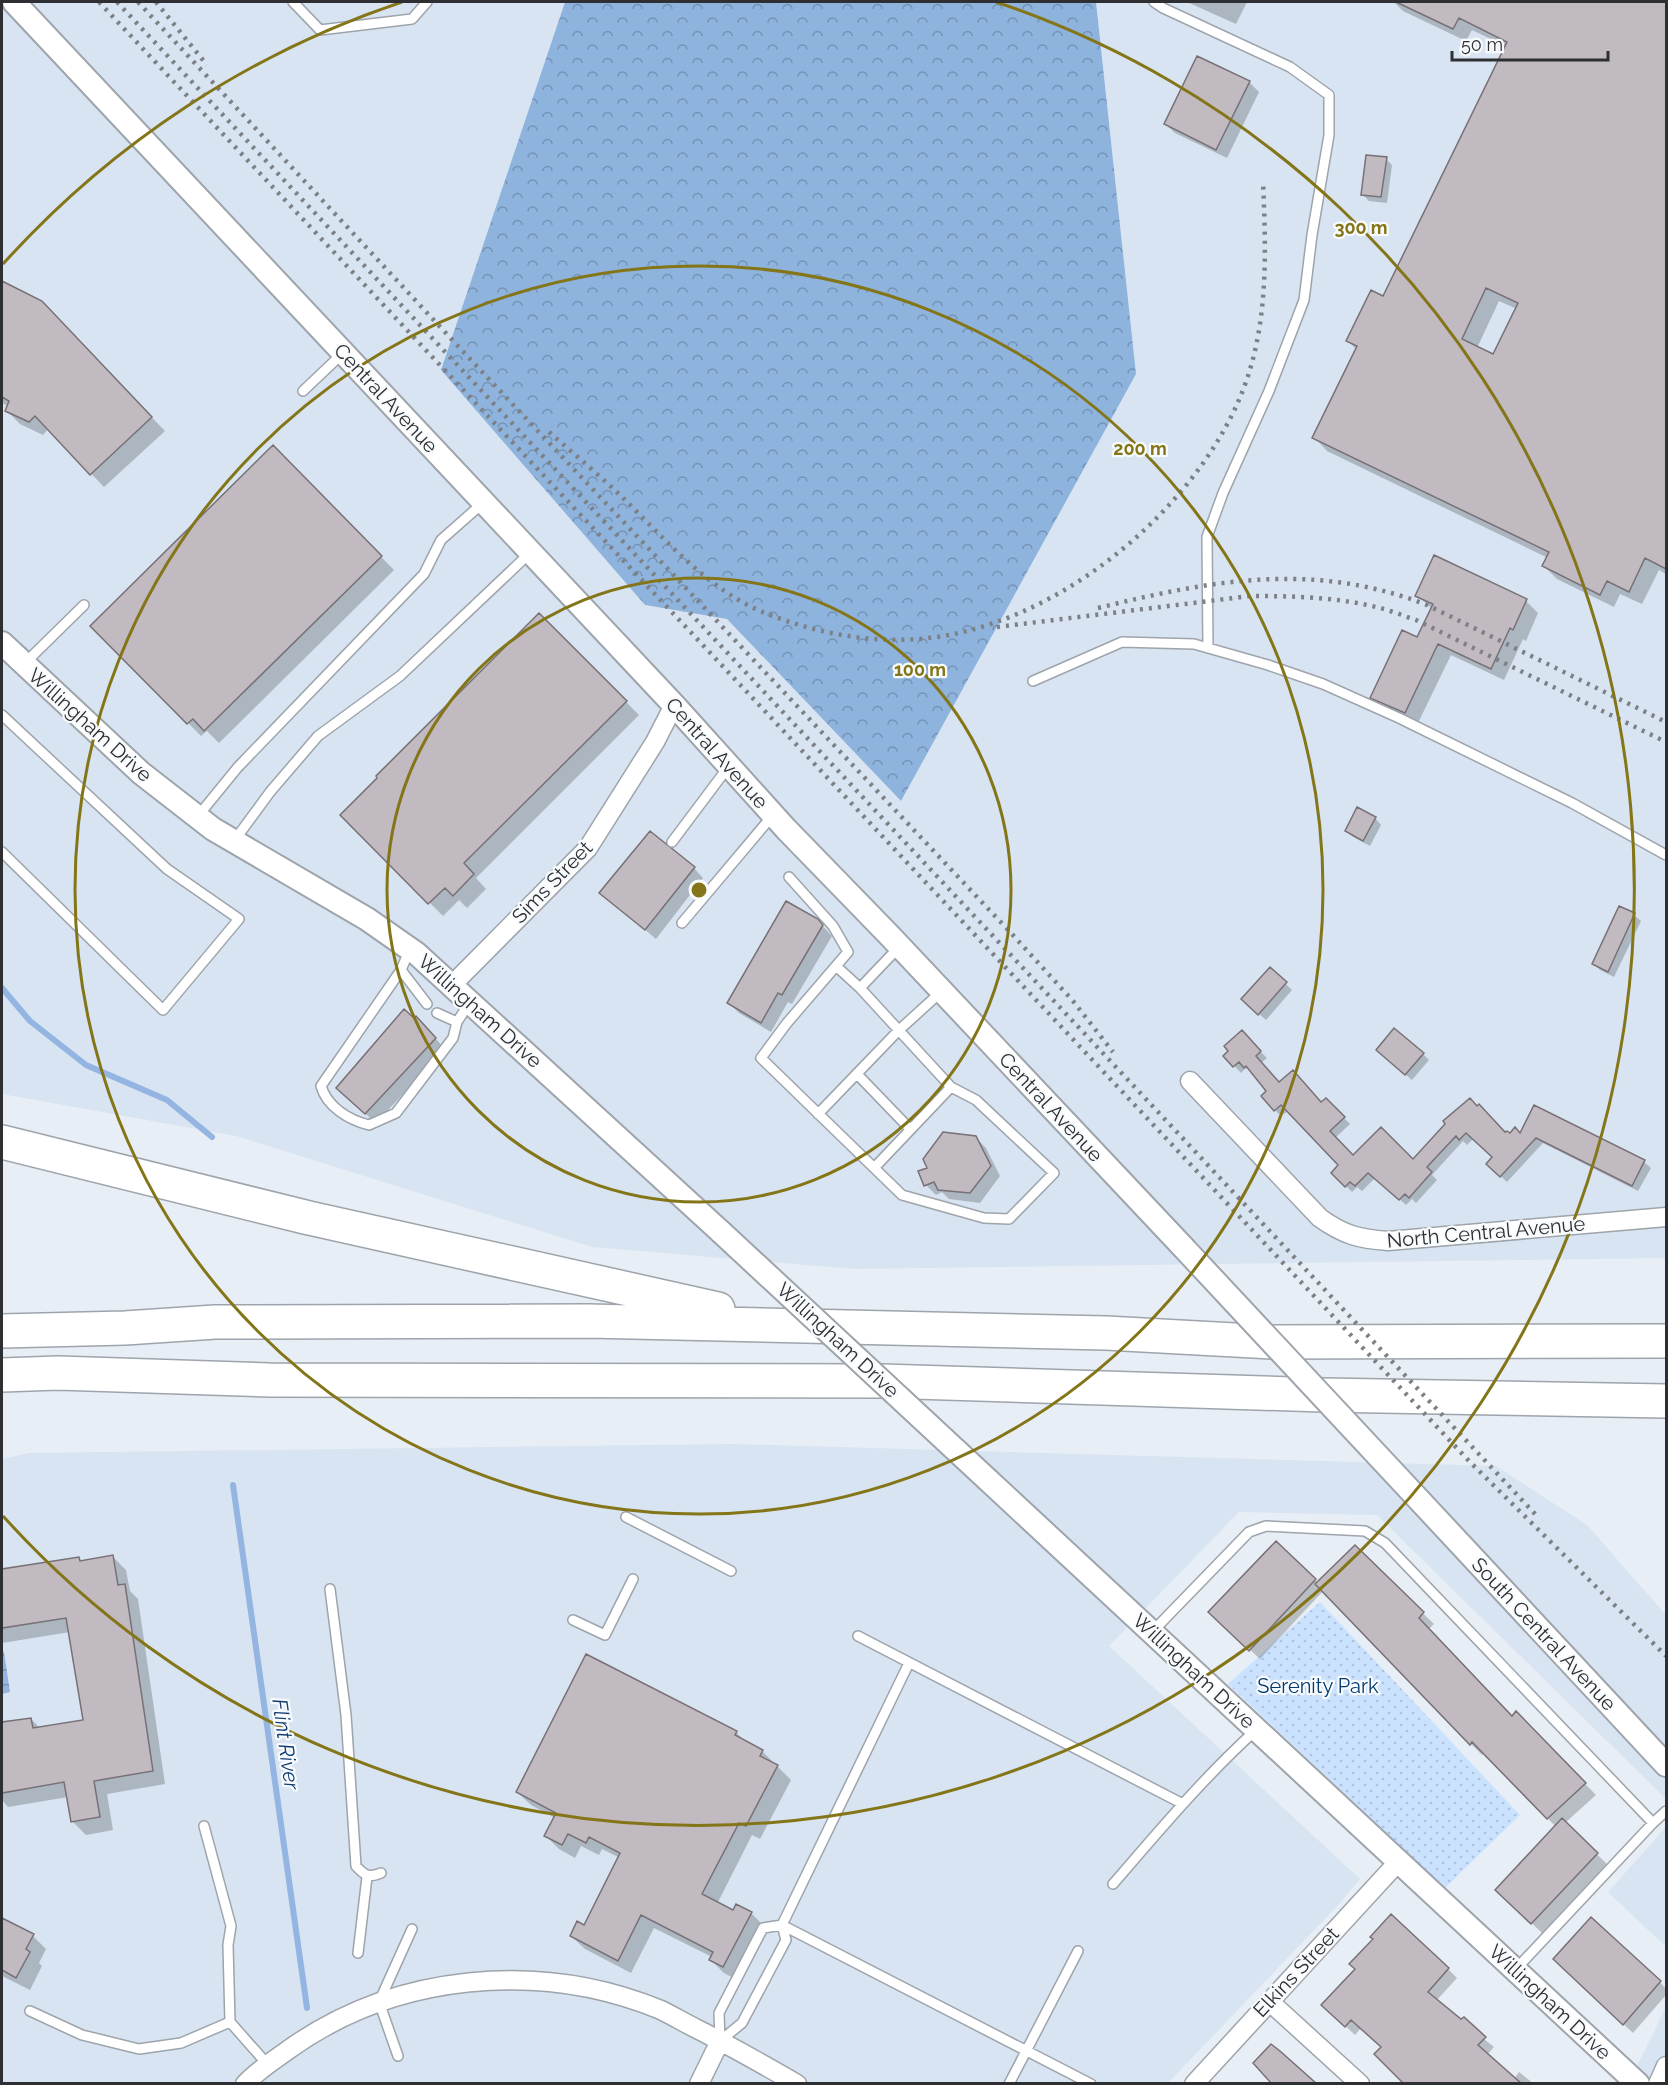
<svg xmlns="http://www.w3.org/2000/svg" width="1668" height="2085" viewBox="0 0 1668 2085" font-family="Raleway,sans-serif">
<defs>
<pattern id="green-dots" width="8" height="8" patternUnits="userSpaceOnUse" patternTransform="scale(1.5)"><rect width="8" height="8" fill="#cbe2ff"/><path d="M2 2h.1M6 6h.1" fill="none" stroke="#afc2db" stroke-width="1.8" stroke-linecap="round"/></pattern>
<pattern id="forest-crowns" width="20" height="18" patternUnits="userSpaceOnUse" patternTransform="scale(1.5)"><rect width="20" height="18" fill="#8eb3dd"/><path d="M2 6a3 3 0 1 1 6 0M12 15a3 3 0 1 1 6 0" fill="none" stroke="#7492b4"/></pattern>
<pattern id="water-waves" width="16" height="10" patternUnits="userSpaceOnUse" patternTransform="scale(1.5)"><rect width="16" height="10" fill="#94b5e1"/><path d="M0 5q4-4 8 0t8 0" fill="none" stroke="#7994b7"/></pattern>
</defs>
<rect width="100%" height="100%" fill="#e8eef5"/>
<!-- built -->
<path fill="#d8e4f1" d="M2,2H565L441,370L645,605L727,619L900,800L1136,374L1096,2H1666V1258L854,1269L592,1247L236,1136L2,1094Z
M732,1444L1496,1466L1587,1525L1666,1615V1799L1377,1515L1239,1512L1109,1646L1360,1879L1340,1903L1168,2083L2,2084V1459L30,1453Z
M1666,1827V1947L1608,1892Z
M1666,2007V2083H1656L1637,2066Z"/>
<!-- green -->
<path fill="url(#green-dots)" d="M1320,1602L1520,1815L1445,1888L1228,1684Z"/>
<!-- forest -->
<path fill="url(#forest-crowns)" d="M565,2H1096L1136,374L901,801L727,619L645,605L441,370Z"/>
<!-- water -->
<path fill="url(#water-waves)" d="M2,1651L4,1652L10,1692L2,1694Z"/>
<!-- shadow -->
<path fill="#0003" fill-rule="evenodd" d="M1187,2H1247L1236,24Z
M1394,2H1666V574L1659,570L1642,604L1620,594L1614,607L1557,579L1544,566L1548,558L1327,451L1314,437L1357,350L1348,341L1384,298L1507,47L1472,30L1466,41L1403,11ZM1499,301L1517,309L1494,356L1477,348Z
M1249,82L1259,92L1227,158L1175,133L1165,124Z
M1386,159L1392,165L1387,203L1369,201L1362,194Z
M2,283L41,303L165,431L104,487L48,429L43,435L20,424L6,410L8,406L2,403Z
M273,447L394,570L219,743L207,731L201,736L92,626Z
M1417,595L1526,601L1538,613L1526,641L1523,639L1504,680L1451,655L1417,725L1384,710L1372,697L1418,639L1432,609Z
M539,615L639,715L476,878L486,889L467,908L459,900L443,916L342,815Z
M1375,818L1381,825L1370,846L1353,837L1347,831Z
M694,868L703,878L656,939L601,892Z
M1620,908L1634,915L1641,921L1614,977L1600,970L1594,964Z
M817,920L832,936L792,1004L788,1002L771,1032L739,1013L729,1003Z
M1270,969L1292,990L1266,1020L1250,1006Z
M426,1028L445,1049L376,1123L348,1098Z
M1241,1032L1267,1058L1261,1063L1279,1084L1322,1104L1326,1100L1350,1124L1335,1138L1353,1157L1413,1162L1447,1124L1521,1136L1535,1107L1644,1162L1651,1168L1638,1191L1543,1143L1507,1182L1488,1164L1494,1158L1473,1139L1467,1145L1463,1141L1432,1175L1437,1180L1416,1203L1412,1199L1406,1205L1375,1178L1362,1191L1357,1187L1352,1192L1333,1173L1341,1165L1288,1111L1281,1116L1275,1110L1268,1092L1252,1072L1246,1068L1241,1073L1225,1056Z
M1423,1054L1429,1060L1412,1080L1384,1056Z
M975,1137L986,1148L1000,1176L980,1203L949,1199L942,1192L936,1195L926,1185L929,1169Z
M1276,1543L1318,1583L1355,1547L1434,1624L1429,1629L1512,1717L1516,1713L1596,1795L1565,1823L1607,1864L1542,1933L1498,1890L1556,1827L1484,1752L1482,1755L1471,1744L1324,1590L1260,1659L1220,1622Z
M113,1557L126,1570L130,1591L138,1599L165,1784L107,1794L113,1830L86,1835L72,1821L68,1797L8,1807L2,1800V1724L31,1719L40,1728L85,1721L70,1632L2,1643V1569L78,1558L82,1562Z
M736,1732L746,1743L762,1751L791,1780L760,1839L752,1835L717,1904L734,1912L751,1913L764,1926L737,1980L724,1973L711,1960L712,1957L654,1928L631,1973L585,1949L571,1936L584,1927L620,1858L602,1849L599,1855L581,1846L575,1858L559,1849L546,1836L555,1818L531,1805L517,1792Z
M2,1919L33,1936L46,1949L39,1963L42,1966L30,1990L2,1976Z
M1448,1969L1457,1978L1436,2001L1494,2047L1487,2055L1514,2079L1519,2072L1534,2084H1406L1382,2047L1361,2028L1355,2035L1333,2014Z
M1565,1969L1660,1982L1666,1989V1995L1633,2033Z"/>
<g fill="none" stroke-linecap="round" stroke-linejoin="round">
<!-- stream -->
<path stroke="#94b5e1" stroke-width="6" d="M2,988L30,1021L86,1065L167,1100L212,1137
M233,1485L307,2008"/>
</g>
<!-- building -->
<path fill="#c1bac0" stroke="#777075" stroke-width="1.5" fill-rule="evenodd" d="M1396,2H1666V569L1645,558L1629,592L1607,581L1600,595L1542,566L1549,552L1312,438L1357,346L1346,341L1371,290L1383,296L1507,42L1459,18L1453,29ZM1486,288L1518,303L1493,354L1462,339Z
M1197,56L1250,81L1216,150L1164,124Z
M1366,155L1387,157L1381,197L1361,195Z
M2,281L42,301L152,417L90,475L35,416L29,422L5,411L9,401L2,397Z
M273,445L382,556L204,731L193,719L187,724L90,626Z
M1434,555L1527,599L1513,630L1510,628L1491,669L1438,644L1405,713L1370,698L1402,630L1417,637L1433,604L1415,596Z
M539,613L627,701L464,863L474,874L453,896L445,888L428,904L340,815L377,778L376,776Z
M1357,807L1376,817L1363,841L1345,831Z
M650,831L695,867L645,930L599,893Z
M786,901L818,919L823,925L782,995L778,993L761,1023L727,1003Z
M1619,906L1635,913L1608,972L1592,964Z
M1270,967L1287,982L1258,1015L1241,999Z
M404,1009L414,1018L416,1016L436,1038L365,1114L336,1088Z
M1394,1028L1424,1053L1405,1075L1376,1050Z
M1242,1030L1261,1051L1256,1056L1279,1082L1293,1070L1321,1102L1326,1098L1345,1117L1330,1131L1353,1155L1381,1127L1413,1159L1445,1124L1443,1121L1470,1098L1477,1106L1479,1104L1505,1132L1507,1131L1510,1133L1515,1127L1520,1133L1534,1105L1645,1160L1632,1186L1536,1138L1500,1177L1486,1164L1492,1157L1466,1133L1459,1140L1456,1136L1427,1167L1432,1172L1409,1198L1405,1194L1399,1200L1368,1173L1355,1186L1350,1182L1345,1187L1331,1173L1338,1165L1281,1105L1274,1111L1261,1096L1266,1091L1246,1066L1244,1068L1239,1062L1233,1067L1223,1056L1228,1051L1224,1046Z
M943,1132L976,1136L991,1166L970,1193L938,1190L934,1182L924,1186L918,1171L927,1168L923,1159Z
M1276,1541L1316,1579L1249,1651L1208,1612Z
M1355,1545L1424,1612L1419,1618L1512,1716L1516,1711L1586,1783L1547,1819L1472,1742L1470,1745L1315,1584Z
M113,1555L118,1585L125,1584L153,1771L94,1781L100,1817L71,1822L64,1782L2,1793V1722L31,1718L33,1728L83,1720L66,1618L2,1628V1569L79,1557L80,1561Z
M586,1654L737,1731L735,1735L763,1750L760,1756L778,1765L746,1826L739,1823L702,1894L733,1910L736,1904L752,1912L723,1967L709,1960L713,1952L641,1915L618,1961L570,1936L577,1921L584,1925L620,1853L589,1837L586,1843L568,1834L562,1845L544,1836L556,1813L516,1792Z
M1562,1818L1598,1853L1531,1924L1495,1890Z
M1391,1914L1449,1968L1428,1992L1461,2019L1464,2017L1486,2037L1478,2045L1522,2084H1404L1374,2054L1381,2047L1351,2020L1345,2027L1321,2005L1355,1969L1349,1964L1373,1939L1370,1937Z
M1591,1917L1661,1981L1623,2025L1553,1959Z
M2,1918L34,1934L26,1949L30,1952L16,1978L2,1970Z
M1271,2044L1280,2051L1317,2084H1272L1253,2063Z"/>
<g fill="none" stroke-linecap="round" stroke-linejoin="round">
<defs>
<path id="service" d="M293,2L320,30L412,19L427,2
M1154,2L1163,8L1290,67L1329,95V135L1312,235L1304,300L1269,391L1223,493L1207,537L1208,648
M303,391L343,353
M24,664L84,605
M1033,681L1122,642L1194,644L1268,665L1323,684L1399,718L1572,803L1666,855
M2,715L167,869L239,919L163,1010L2,852
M198,816L238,767L424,574L441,540L484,502
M234,841L270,792L318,736L400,676L531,552
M672,842L729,766
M789,877L833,926L848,952L787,1023L761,1058L902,1195L984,1218L1009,1219L1054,1173L976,1100L951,1087L860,988L900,946
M682,923L773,815
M410,949L401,970L321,1086C327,1107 349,1120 369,1125L396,1113L453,1038L457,1022L470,1002
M836,966L860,988
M401,970L427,1004
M437,1013L457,1022
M857,1074L910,1129
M818,1114L898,1031L942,991
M874,1168L951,1087
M626,1517L731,1571
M330,1589L346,1715L356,1866C365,1876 369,1878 381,1873
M573,1620L605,1635L633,1579
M1152,1632L1249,1532L1266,1526L1365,1531L1385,1543L1653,1823L1516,1969
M858,1636L1183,1804
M1653,1823L1666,1811
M204,1826L231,1926L228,1945L230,2022L268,2065
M1113,1884C1159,1831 1204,1777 1256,1730
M358,1953L367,1877
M30,2011L82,2035L139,2049L181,2043L230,2022
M720,2040L719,2013L763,1928L782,1925L1091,2084
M720,2041L742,2023L786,1940L782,1925L909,1663
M398,2056L379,2002L412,1929
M1009,2084L1078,1951"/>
<path id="minor" d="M452,985L588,848L655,742L674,705
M1190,1081L1320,1218C1344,1235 1359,1239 1388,1241L1666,1217
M1270,2002L1360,2084
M245,2084C258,2070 273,2061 288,2050C395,1973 540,1960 661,2010C673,2016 685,2023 697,2029C731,2046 764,2065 797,2084
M699,2084L720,2041
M1194,2084L1399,1861
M1658,2084L1666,2066"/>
<path id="tertiary" d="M14,2L674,705L786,829L890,936L1183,1247
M2,643L141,773L213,829L367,919L417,954L721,1232
M988,1480L1638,2084
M1422,1503L1666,1765"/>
<path id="motorway" d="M2,1142L309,1218L718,1309
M2,1331L125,1328L215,1322L588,1321L1106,1333L1272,1342L1666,1341
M2,1375L58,1373L269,1380L882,1381L1323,1395L1666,1401"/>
</defs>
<!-- service casing -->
<use href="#service" stroke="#9ea4ab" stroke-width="12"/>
<!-- minor casing -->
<use href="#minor" stroke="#9ea4ab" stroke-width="21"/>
<!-- tertiary casing -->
<use href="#tertiary" stroke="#9ea4ab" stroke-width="26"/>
<!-- motorway casing -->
<use href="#motorway" stroke="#9ea4ab" stroke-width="36"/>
<!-- service -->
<use href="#service" stroke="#fff" stroke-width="9"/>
<!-- minor -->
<use href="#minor" stroke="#fff" stroke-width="18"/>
<!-- tertiary -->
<use href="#tertiary" stroke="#fff" stroke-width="22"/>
<!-- motorway -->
<use href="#motorway" stroke="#fff" stroke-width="33"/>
<!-- rail -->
<path stroke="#7d8085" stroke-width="4.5" stroke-dasharray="3 6" stroke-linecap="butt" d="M99,2L1469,1461L1666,1656
M117,2L1537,1516
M138,2L470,359L1011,933L1073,1001L1113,1052
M156,2L207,65
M549,432C574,454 599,475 622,497C665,539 708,590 765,613C813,632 866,643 918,639C1050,630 1192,515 1241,395C1269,327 1266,252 1263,181
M1098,608C1212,580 1314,561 1427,605L1666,722
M997,627L1250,596C1293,596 1338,597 1380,608C1392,611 1404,616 1416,620L1666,742"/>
<defs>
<path id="tertiary-bridge" d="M721,1232L988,1480
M1183,1247L1422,1503"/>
</defs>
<!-- tertiary-bridge casing -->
<use href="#tertiary-bridge" stroke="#9ea4ab" stroke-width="26" stroke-linecap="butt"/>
<!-- tertiary-bridge -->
<use href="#tertiary-bridge" stroke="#fff" stroke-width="22"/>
</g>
<!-- distance rings -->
<g fill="none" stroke="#847518" stroke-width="3">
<circle cx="699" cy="890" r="312"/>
<circle cx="699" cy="890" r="624"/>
<path d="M3 264A936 936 0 0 1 402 2M996 2A936 936 0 1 1 3 1516"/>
</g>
<g text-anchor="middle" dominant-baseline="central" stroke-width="4.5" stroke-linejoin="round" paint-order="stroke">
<!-- street labels -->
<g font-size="20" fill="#2d2f32" stroke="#f8fbfd">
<text transform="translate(386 398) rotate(47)">Central Avenue</text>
<text transform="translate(90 725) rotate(42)">Willingham Drive</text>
<text transform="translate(717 753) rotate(48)">Central Avenue</text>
<text transform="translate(552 882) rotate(-46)">Sims Street</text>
<text transform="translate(480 1011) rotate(42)">Willingham Drive</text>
<text transform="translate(1051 1107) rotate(47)">Central Avenue</text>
<text transform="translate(1486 1232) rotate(-5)">North Central Avenue</text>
<text transform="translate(838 1340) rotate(43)">Willingham Drive</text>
<text transform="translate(1544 1634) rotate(47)">South Central Avenue</text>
<text transform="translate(1194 1671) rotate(43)">Willingham Drive</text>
<text transform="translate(1296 1972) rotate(-47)">Elkins Street</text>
<text transform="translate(1550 2002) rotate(43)">Willingham Drive</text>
</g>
<!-- park labels -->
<g font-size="20" fill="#03396d" stroke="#f8fbfd">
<text x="1318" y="1686">Serenity Park</text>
</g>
<!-- water labels -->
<g font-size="21" font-style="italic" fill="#113c72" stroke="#f8fbfd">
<text transform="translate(286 1744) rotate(82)">Flint River</text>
</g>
</g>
<circle cx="699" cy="890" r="9" fill="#847518" stroke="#f8fbfd" stroke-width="3"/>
<g font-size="18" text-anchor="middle" font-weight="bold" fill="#847518" stroke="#f8fbfd" stroke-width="4.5" stroke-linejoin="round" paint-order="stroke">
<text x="1361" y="234">300 m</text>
<text x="1140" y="455">200 m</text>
<text x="920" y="676">100 m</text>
</g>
<!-- border -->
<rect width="1668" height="2085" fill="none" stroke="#2d2f32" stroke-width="6"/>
<!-- scale -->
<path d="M1452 51v9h156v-9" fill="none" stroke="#2d2f32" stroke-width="3"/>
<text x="1461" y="51" font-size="18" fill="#2d2f32" stroke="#f8fbfd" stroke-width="4.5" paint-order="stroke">50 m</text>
</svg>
